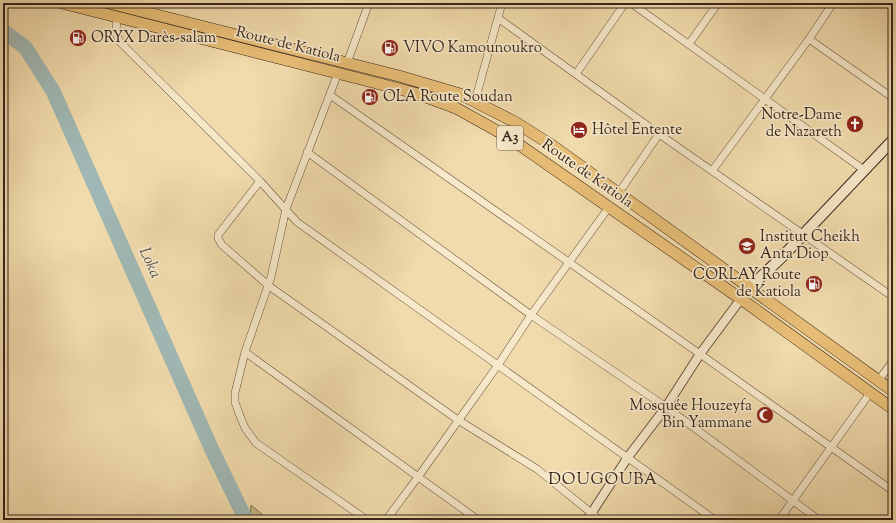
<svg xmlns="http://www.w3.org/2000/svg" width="896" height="523" viewBox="0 0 896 523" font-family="'Sorts Mill Goudy',serif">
<defs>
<pattern id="grass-tufts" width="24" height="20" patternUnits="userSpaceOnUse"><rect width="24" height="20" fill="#c1be84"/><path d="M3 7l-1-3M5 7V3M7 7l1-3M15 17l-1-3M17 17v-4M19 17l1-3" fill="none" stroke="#a6a371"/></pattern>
</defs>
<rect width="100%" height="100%" fill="#f1dbac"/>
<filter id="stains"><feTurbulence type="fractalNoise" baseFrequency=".005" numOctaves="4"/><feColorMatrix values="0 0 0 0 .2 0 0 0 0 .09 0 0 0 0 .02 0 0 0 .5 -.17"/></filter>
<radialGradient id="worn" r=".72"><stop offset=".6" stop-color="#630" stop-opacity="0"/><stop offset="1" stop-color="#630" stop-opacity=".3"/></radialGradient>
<!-- grass -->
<path fill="url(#grass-tufts)" stroke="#7c7150" d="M251,505L269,520H250Z"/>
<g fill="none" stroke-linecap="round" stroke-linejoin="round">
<!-- river -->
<path stroke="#a0b8b5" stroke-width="15" d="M3,31L25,47L53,91L212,450L246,520"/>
<defs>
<path id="minor" d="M631,3L864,170
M887,3L893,7
M117,16L116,33L120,42L260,181L297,222L715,520
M498,18L659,134L893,297
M809,39L893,98
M689,44L718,3
M347,63L369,3
M338,73L286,209L271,277L245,352L235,393V402L240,416L245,428L256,443L367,520
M576,74L625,3
M330,95L700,354L893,491
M475,101L502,3
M307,152L531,315L666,407L819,520
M712,171L809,39L833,3
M260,181L218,235V238L222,245L269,286L458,420L537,469L600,520
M618,194L659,134
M245,352L478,520
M878,381L893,361
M386,520L418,477L498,365L531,315L609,207
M779,520L870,393"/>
<path id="tertiary" d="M587,520L628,457L666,407L700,354L749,288"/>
<path id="secondary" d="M749,288L783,256L893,140"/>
<path id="trunk" d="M62,3L392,87L418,94L456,108L508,137L741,299L893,409
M109,3L399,76L460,94L515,122L553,146L893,391"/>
</defs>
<!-- minor casing -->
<use href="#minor" stroke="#66523f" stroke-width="8"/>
<!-- tertiary casing -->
<use href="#tertiary" stroke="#66523f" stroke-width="10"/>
<!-- secondary casing -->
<use href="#secondary" stroke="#37241b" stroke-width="12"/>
<!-- trunk casing -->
<use href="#trunk" stroke="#37241b" stroke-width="12"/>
<!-- minor -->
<use href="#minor" stroke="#f6e8c9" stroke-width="7"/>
<!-- tertiary -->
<use href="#tertiary" stroke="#f6e8c9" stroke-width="8"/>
<!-- secondary -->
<use href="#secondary" stroke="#f6e8c9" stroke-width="10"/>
<!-- trunk -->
<use href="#trunk" stroke="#e8be76" stroke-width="11"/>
</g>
<!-- icons -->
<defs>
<symbol id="fuel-disc" viewBox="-11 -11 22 22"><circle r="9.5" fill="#8f2418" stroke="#f6e8c9"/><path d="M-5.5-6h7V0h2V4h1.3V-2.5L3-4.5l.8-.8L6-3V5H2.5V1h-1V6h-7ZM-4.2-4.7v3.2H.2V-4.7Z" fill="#fff"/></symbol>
<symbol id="church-disc" viewBox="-11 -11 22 22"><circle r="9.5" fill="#8f2418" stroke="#f6e8c9"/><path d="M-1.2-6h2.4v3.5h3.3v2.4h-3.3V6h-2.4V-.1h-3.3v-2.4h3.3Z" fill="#fff"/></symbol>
<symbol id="hotel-disc" viewBox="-11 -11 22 22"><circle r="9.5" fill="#8f2418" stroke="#f6e8c9"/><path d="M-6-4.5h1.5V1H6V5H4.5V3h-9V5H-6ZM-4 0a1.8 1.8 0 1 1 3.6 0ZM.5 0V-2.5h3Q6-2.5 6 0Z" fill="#fff"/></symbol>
<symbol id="school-disc" viewBox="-11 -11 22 22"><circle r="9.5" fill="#8f2418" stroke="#f6e8c9"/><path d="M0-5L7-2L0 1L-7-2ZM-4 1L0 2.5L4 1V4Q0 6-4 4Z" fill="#fff"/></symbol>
<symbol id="mosque-disc" viewBox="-11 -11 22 22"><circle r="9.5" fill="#8f2418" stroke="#f6e8c9"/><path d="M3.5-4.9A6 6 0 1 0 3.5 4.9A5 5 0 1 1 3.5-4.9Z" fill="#fff"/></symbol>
</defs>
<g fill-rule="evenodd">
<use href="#fuel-disc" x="68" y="28" width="20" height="20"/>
<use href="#fuel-disc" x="380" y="38" width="20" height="20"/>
<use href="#fuel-disc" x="360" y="87" width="20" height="20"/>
<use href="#church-disc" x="845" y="114" width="20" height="20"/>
<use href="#hotel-disc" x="569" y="120" width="20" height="20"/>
<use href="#school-disc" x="737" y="236" width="20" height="20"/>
<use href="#fuel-disc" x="804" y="274" width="20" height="20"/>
<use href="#mosque-disc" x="755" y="405" width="20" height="20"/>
</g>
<g text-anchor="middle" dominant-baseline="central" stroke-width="3.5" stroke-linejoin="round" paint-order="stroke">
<!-- shield labels -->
<rect fill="#f6e8c9" stroke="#705f4f" stroke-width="1" x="497" y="126" width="26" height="24" rx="3"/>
<g font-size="14" font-weight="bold" fill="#37241b">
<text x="510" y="138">A3</text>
</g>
<!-- poi labels -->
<g font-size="15" fill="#37241b" stroke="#f6e8c9" text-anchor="start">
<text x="91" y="38">ORYX Darès-salam</text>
<text x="403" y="48">VIVO Kamounoukro</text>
<text x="383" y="97">OLA Route Soudan</text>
<text x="842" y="115" text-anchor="end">Notre-Dame<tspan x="842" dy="17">de Nazareth</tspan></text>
<text x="592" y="130">Hôtel Entente</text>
<text x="760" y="237">Institut Cheikh<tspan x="760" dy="17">Anta Diop</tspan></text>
<text x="801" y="275" text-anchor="end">CORLAY Route<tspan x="801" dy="17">de Katiola</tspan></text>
<text x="752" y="406" text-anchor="end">Mosquée Houzeyfa<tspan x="752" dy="17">Bin Yammane</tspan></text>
</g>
<!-- street labels -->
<g font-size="15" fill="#37241b" stroke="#f6e8c9">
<text transform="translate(288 45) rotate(14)">Route de Katiola</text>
<text transform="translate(587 174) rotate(35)">Route de Katiola</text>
</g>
<!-- water labels -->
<g font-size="16" font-style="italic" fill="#565049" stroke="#f6e8c9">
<text transform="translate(149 263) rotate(66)">Loka</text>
</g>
<!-- neighbourhood labels -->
<g font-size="16" letter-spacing="1" fill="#37241b" stroke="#f6e8c9">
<text x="603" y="480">DOUGOUBA</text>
</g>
</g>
<!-- margin -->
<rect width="896" height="523" fill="none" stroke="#f1dbac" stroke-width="16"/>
<rect x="4" y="4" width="888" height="515" fill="none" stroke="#37241b" stroke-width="2"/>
<rect x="8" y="8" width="880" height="507" fill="none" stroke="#37241b"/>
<rect width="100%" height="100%" filter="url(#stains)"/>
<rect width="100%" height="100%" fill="url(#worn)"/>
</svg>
